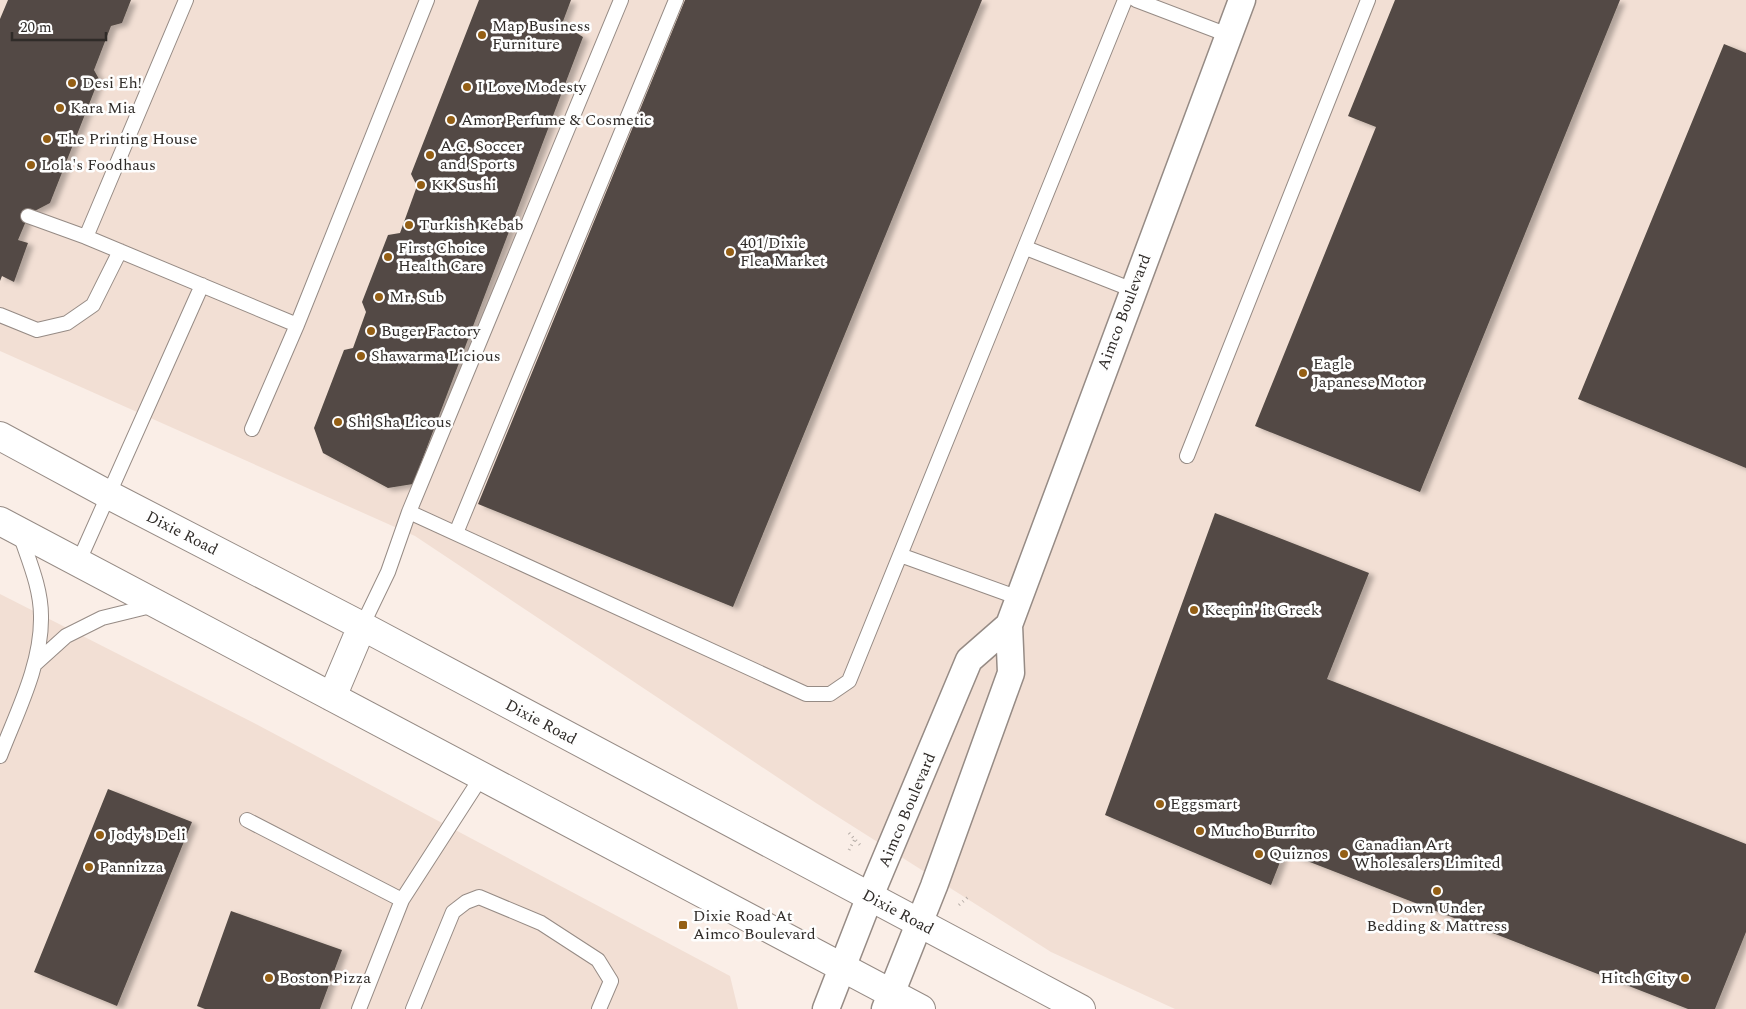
<svg xmlns="http://www.w3.org/2000/svg" width="1746" height="1009" viewBox="0 0 1746 1009" font-family="Spectral,serif">
<defs>
<filter id="shadow"><feDropShadow dx="5.5" dy="3" stdDeviation="2.5" flood-color="#0004"/></filter>
</defs>
<rect width="100%" height="100%" fill="#faeee7"/>
<!-- built -->
<path fill="#f2dfd4" d="M0,0H1746V1009H1175L1051,952L816,803L415,536L0,351Z
M0,594L254,723L730,976L738,1009H0Z"/>
<!-- building -->
<path fill="#534a44" filter="url(#shadow)" d="M8,0H131L122,23L111,26L94,70L99,79L50,203L29,214L18,240L28,243L14,282L2,276L0,281V19Z
M479,0H571L562,24L583,37L413,484L388,488L323,453L314,428L344,350L353,348L366,312L362,302L388,235L400,233L417,186L411,174Z
M685,0H982L733,607L478,504Z
M1395,0H1620L1420,492L1255,426L1376,127L1348,116Z
M1724,44L1746,53V468L1578,399Z
M1215,513L1369,573L1327,679L1746,844V932L1715,1009H1688L1284,852L1271,885L1105,815Z
M108,789L192,822L117,1006L34,972Z
M231,911L342,950L320,1009H205L197,1006Z"/>
<g fill="none" stroke-linecap="round" stroke-linejoin="round">
<defs>
<path id="service" d="M186,0L86,237L297,325
M1136,0L1228,35
M28,216L86,237
M1026,248L1133,290
M0,315L37,330L67,323L93,305L120,251
M252,429L297,325L427,0
M1187,456L1368,0
M409,512L806,694H830L849,681L1125,0
M456,533L676,0
M900,555L1019,598
M78,563L202,285
M362,626L388,572L409,512L621,0
M35,664L66,636L102,618L155,605
M0,756C17,712 42,664 41,616C41,588 29,561 20,534
M247,820L402,900
M359,1009L402,900L482,776
M413,1009L453,912L466,902L479,897L541,923L598,960L611,981L599,1009"/>
<path id="minor" d="M826,1009L870,896L969,660L1009,625
M885,1009L934,886L1011,673L1009,625L1242,0"/>
<path id="secondary" d="M0,436L109,495L362,626L1081,1009
M0,521L921,1009
M332,697L362,626"/>
</defs>
<!-- service casing -->
<use href="#service" stroke="#968b85" stroke-width="16"/>
<!-- minor casing -->
<use href="#minor" stroke="#968b85" stroke-width="29"/>
<!-- secondary casing -->
<use href="#secondary" stroke="#968b85" stroke-width="30"/>
<!-- path -->
<path stroke="#b7aea8" stroke-width="3" stroke-dasharray="1 4" stroke-linecap="butt" d="M849,833L860,845
M849,850L855,839
M959,905L968,897"/>
<!-- service -->
<use href="#service" stroke="#fff" stroke-width="14"/>
<!-- minor -->
<use href="#minor" stroke="#fff" stroke-width="26"/>
<!-- secondary -->
<use href="#secondary" stroke="#fff" stroke-width="28"/>
</g>
<!-- markers -->
<g fill="#945f15" stroke="#fefefe" stroke-width="2">
<circle cx="482" cy="35" r="5"/>
<circle cx="72" cy="83" r="5"/>
<circle cx="467" cy="87" r="5"/>
<circle cx="60" cy="108" r="5"/>
<circle cx="451" cy="120" r="5"/>
<circle cx="47" cy="139" r="5"/>
<circle cx="430" cy="155" r="5"/>
<circle cx="31" cy="165" r="5"/>
<circle cx="421" cy="185" r="5"/>
<circle cx="409" cy="225" r="5"/>
<circle cx="730" cy="252" r="5"/>
<circle cx="388" cy="257" r="5"/>
<circle cx="379" cy="297" r="5"/>
<circle cx="371" cy="331" r="5"/>
<circle cx="361" cy="356" r="5"/>
<circle cx="1303" cy="373" r="5"/>
<circle cx="338" cy="422" r="5"/>
<circle cx="1194" cy="610" r="5"/>
<circle cx="1160" cy="804" r="5"/>
<circle cx="1200" cy="831" r="5"/>
<circle cx="100" cy="835" r="5"/>
<circle cx="1259" cy="854" r="5"/>
<circle cx="1344" cy="854" r="5"/>
<circle cx="89" cy="867" r="5"/>
<circle cx="1437" cy="891" r="5"/>
<rect x="678" y="920" width="10" height="10" rx="2.5"/>
<circle cx="269" cy="978" r="5"/>
<circle cx="1685" cy="978" r="5"/>
</g>
<g text-anchor="middle" dominant-baseline="central" stroke-width="5" stroke-linejoin="round" paint-order="stroke">
<!-- poi labels -->
<g font-size="16" fill="#2f2b28" stroke="#fefefe" text-anchor="start">
<text x="492" y="26">Map Business<tspan x="492" dy="18">Furniture</tspan></text>
<text x="82" y="83">Desi Eh!</text>
<text x="477" y="87">I Love Modesty</text>
<text x="70" y="108">Kara Mia</text>
<text x="461" y="120">Amor Perfume &amp; Cosmetic</text>
<text x="57" y="139">The Printing House</text>
<text x="440" y="146">A.C. Soccer<tspan x="440" dy="18">and Sports</tspan></text>
<text x="41" y="165">Lola's Foodhaus</text>
<text x="431" y="185">KK Sushi</text>
<text x="419" y="225">Turkish Kebab</text>
<text x="740" y="243">401/Dixie<tspan x="740" dy="18">Flea Market</tspan></text>
<text x="398" y="248">First Choice<tspan x="398" dy="18">Health Care</tspan></text>
<text x="389" y="297">Mr. Sub</text>
<text x="381" y="331">Buger Factory</text>
<text x="371" y="356">Shawarma Licious</text>
<text x="1313" y="364">Eagle<tspan x="1313" dy="18">Japanese Motor</tspan></text>
<text x="348" y="422">Shi Sha Licous</text>
<text x="1204" y="610">Keepin' it Greek</text>
<text x="1170" y="804">Eggsmart</text>
<text x="1210" y="831">Mucho Burrito</text>
<text x="110" y="835">Jody's Deli</text>
<text x="1354" y="845">Canadian Art<tspan x="1354" dy="18">Wholesalers Limited</tspan></text>
<text x="1269" y="854">Quiznos</text>
<text x="99" y="867">Pannizza</text>
<text x="1437" y="908" text-anchor="middle">Down Under<tspan x="1437" dy="18">Bedding &amp; Mattress</tspan></text>
<text x="693" y="916">Dixie Road At<tspan x="693" dy="18">Aimco Boulevard</tspan></text>
<text x="279" y="978">Boston Pizza</text>
<text x="1675" y="978" text-anchor="end">Hitch City</text>
</g>
<!-- street labels -->
<g font-size="16" fill="#2f2b28" stroke="#fefefe">
<text transform="translate(1124 312) rotate(-69)">Aimco Boulevard</text>
<text transform="translate(182 533) rotate(27)">Dixie Road</text>
<text transform="translate(541 722) rotate(28)">Dixie Road</text>
<text transform="translate(907 810) rotate(-67)">Aimco Boulevard</text>
<text transform="translate(898 912) rotate(28)">Dixie Road</text>
</g>
</g>
<!-- scale -->
<path d="M12 32v8h94v-8" fill="none" stroke="#2f2b28" stroke-width="2.5"/>
<text x="20" y="32" font-size="15" fill="#2f2b28" stroke="#fefefe" stroke-width="4" paint-order="stroke">20 m</text>
</svg>
